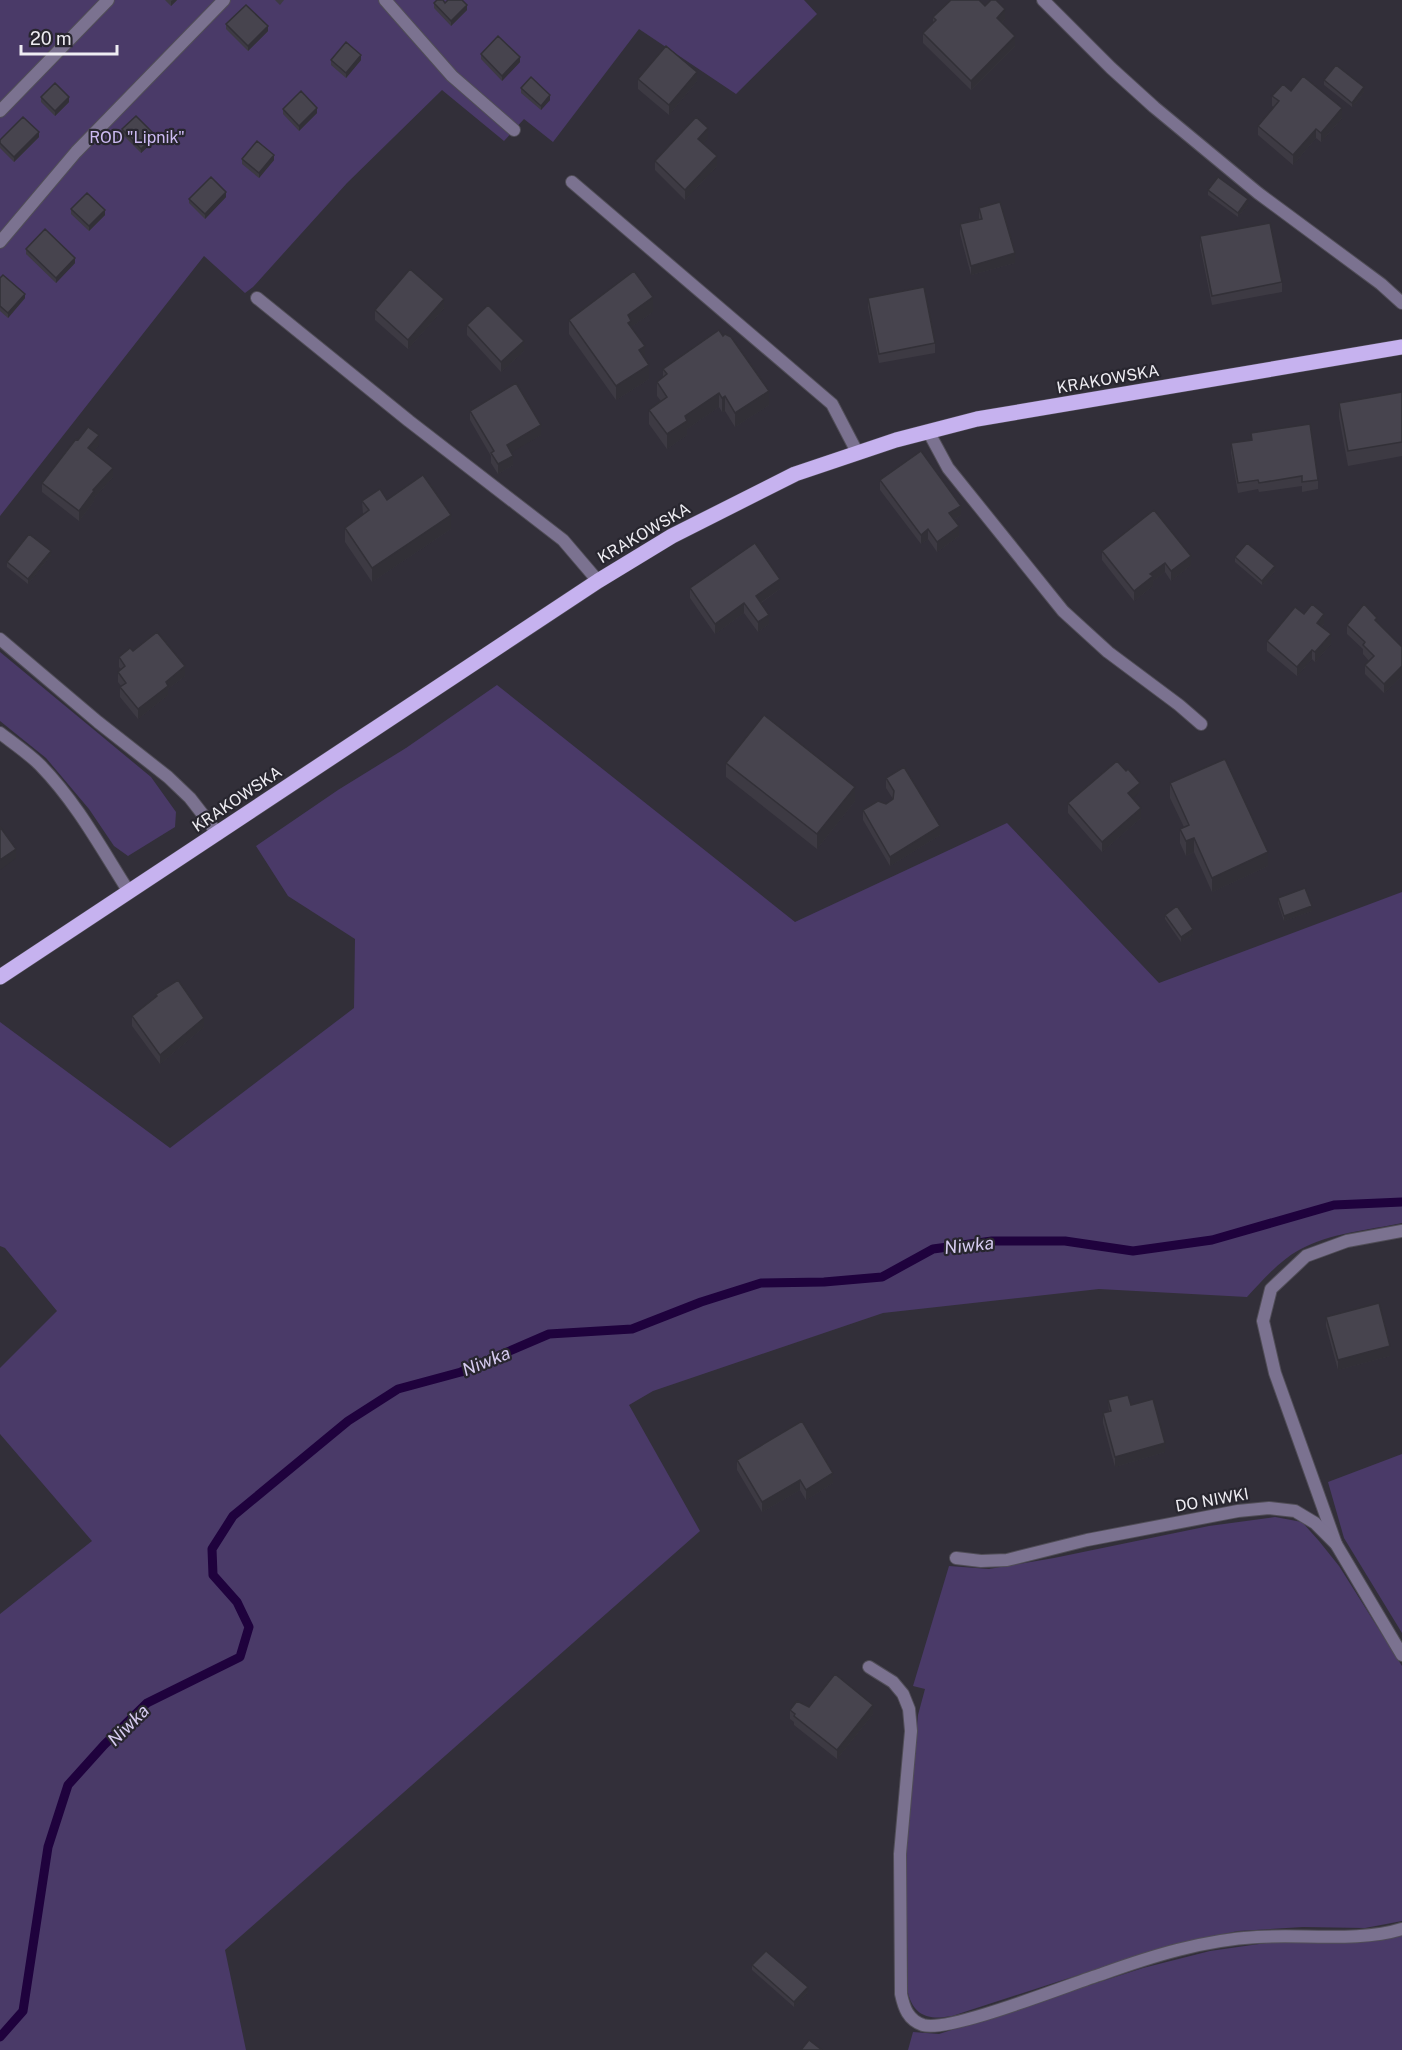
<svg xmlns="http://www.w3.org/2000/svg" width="1402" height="2050" viewBox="0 0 1402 2050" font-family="'Public Sans',sans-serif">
<rect width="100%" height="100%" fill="#322f39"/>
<!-- green -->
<path fill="#4a3a68" d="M0,0H804L817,14L736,94L639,29L553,142L524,119L504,141L442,90L347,183L253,287L245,293L204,256L0,516Z
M0,652L151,777L176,812L175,827L128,856L114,846L89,809L46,758L0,721Z
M497,685L795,922L1007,823L1159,983L1402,892V1223C1368,1230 1330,1233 1299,1250C1279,1261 1262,1281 1247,1297L1099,1289L883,1313L653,1391L629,1405L700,1531L225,1950L246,2050H0V1614L92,1541L0,1434V1368L57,1311L5,1248L0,1246V1022L170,1148L354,1008L355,939L288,896L256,846L338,790L406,748Z
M1402,1454V1633L1344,1538L1328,1482Z
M1275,1517L1302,1522L1319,1541L1339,1566L1402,1666V1921L1365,1928L1303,1927L1238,1931L1171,1945L952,2016C930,2020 914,2017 908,1993L906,1844L918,1715L925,1689L913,1686L949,1566L989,1569L1054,1558L1209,1526Z
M1402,1934V2050H908L913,2032L939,2034L1143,1968L1210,1951L1266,1943L1366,1942Z"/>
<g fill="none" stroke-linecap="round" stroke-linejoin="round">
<!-- stream -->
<path stroke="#1f023d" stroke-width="9" d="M0,2037L23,2011L48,1847L68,1785L104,1745L147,1703L240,1657L249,1627L237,1602L213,1575L212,1549L233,1516L348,1421L398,1389L461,1372L549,1334L632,1329L701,1302L761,1283L824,1282L882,1277L933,1249L992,1241H1065L1133,1251L1212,1240L1334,1205L1402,1202"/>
<defs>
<path id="service" d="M385,0L452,76L514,130
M0,111L108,0
M572,182L832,404L857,452
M0,242L76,152L224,0
M257,298L409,421L563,540L598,581
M928,431L948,468L1063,611L1108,652L1179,705L1201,724
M0,733C13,743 28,753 40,765C77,803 101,848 129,892
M1336,1544L1275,1373L1263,1321L1271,1289L1306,1256L1347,1241L1402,1231
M869,1667L893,1682L903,1694L909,1709L911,1731L900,1854L901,1994C904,2008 908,2020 923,2025C949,2033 1070,1984 1102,1974C1152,1956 1203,1940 1257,1937C1300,1934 1362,1942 1402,1929"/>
<path id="minor" d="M1043,0L1111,68L1154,107L1258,193L1381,284L1402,303
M0,639L98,722L168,777L190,798L218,834
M956,1558L981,1561L1007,1560L1087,1540L1238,1511L1269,1508L1295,1511L1315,1523L1336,1544L1402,1655"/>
<path id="primary" d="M0,977L598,581L672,536L795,474L896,440L977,419L1402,347"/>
</defs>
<!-- service casing -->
<use href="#service" stroke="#504d57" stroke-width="14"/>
<!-- minor casing -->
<use href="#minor" stroke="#504d57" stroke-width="14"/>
<!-- primary casing -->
<use href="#primary" stroke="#504d57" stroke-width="16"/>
<!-- service -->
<use href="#service" stroke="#7b7290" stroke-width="12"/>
<!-- minor -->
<use href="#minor" stroke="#7b7290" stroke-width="12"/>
<!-- primary -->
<use href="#primary" stroke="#c6b2ef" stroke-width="15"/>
</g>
<!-- wall -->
<path fill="#3d3a43" d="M165,0H177L171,6Z
M275,0H284L280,5Z
M434,3H445L467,10L451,26L434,8Z
M985,6L1005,19L1002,23L1015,46L971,90L923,43V33L933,23V17Z
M226,24L268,31L248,51L226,29Z
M481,54L520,62L502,81L481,59Z
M331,60H361L346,78L331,65Z
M638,79L697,81L669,115L638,89Z
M1324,80L1364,92L1352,107L1324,85Z
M521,88L550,100L541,110L521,93Z
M1291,91L1342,118L1321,142L1316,138L1293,165L1258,135V126L1274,107L1272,106V96Z
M41,97L69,102L55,116L41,102Z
M283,109L317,113L299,131L283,114Z
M122,129L155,140L141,153L122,134Z
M39,137L14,162L0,148V140Z
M708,138L703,143L717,166L685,200L655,170V161Z
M242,159L274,160L259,178L242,164Z
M1208,190L1248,204L1238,217L1208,195Z
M226,197L205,219L189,203V199Z
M979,208L1015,263L971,275L960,234V224L979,219Z
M71,209L105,215L89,231L71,214Z
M1200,236L1282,282V292L1212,305L1200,246Z
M26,249L75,263L56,283L26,254Z
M0,278L25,298L8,318L0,311Z
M868,298L935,343V353L879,363L868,307Z
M444,308L408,349L375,320V310Z
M653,312L631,327L645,359L649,379L616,400L569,334V320Z
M467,325L524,351L501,372L467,335Z
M663,369L769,405L735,427L725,411L722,412L719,407L687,429V435L667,449L649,424V410L661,401L657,396V382L663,377Z
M1402,392V456L1348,466L1339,417V403Z
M470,411L541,435L511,452L513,465L498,474L491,463V456L470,420Z
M1251,433L1318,480V489L1302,492V486L1259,492L1258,489L1238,493L1231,453V443L1251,440Z
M99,445L93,452L113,477L94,498V501L79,521L42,492V483Z
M880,480L961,515L954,520L959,536L937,552L928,539L921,544L880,490Z
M387,500L451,529L372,582L345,542V528L363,515L362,501Z
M1102,551L1191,565L1171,581L1165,572L1153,581V586L1134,601L1102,560Z
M51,555L28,584L7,567V562Z
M1235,557L1275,571L1262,585L1235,562Z
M690,588L780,589L761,603L769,624L758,632L744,613L715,634L690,598Z
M1304,614L1324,624L1322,627L1331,644L1315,662L1312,659L1297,676L1267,651V641Z
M1377,622L1402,647V676L1384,693L1365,674V665L1369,661L1363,654V649L1347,634V625Z
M133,651L185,676L168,689V695L138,719L120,697V687L121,686L118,682V672L121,669L119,667V657Z
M726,763L855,801L817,849L726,777Z
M886,778L940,835L890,866L863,820V810L886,804L893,799L886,788Z
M1170,783L1268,866L1212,892L1194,852L1186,856L1180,843V829L1184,827L1170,798Z
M1140,792L1132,798L1141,818L1102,852L1068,813V803Z
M1278,898L1312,911L1284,921L1278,903Z
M1165,915L1193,934L1181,942L1165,919Z
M156,994L204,1027L160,1064L132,1026V1016L156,997Z
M1326,1317L1390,1356L1338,1370L1326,1326Z
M1108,1400L1165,1452L1115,1467L1103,1423V1413L1109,1411Z
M737,1460L833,1483L806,1500L800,1490L762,1512L737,1470Z
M809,1707L873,1714L837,1759L794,1725V1722L790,1719V1710Z
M752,1965L808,1992L794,2007L752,1970Z"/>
<!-- shaded-wall -->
<path fill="#323037" d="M173,0H177L171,6V1Z
M467,5V10L451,26V21Z
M1005,9V19L997,28V18Z
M268,26V31L248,51V46Z
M1015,36V46L971,90V81Z
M361,55V60L346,78V73Z
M520,57V62L502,81V76Z
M697,72V81L669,115V105Z
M1364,87V92L1352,107V103Z
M550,95V100L541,110V106Z
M69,97V102L55,116V111Z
M317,108V113L299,131V126Z
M1342,108V118L1321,142V133Z
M708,128V138L698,149V139Z
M1316,129V138L1293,165V155Z
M39,132V137L14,162V157Z
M155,135V140L141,153V149Z
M274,155V160L259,178V173Z
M717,156V166L685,200V190Z
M226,192V197L205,219V214Z
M1248,199V204L1238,217V213Z
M105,210V215L89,231V226Z
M1015,253V263L971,275V266Z
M75,258V263L56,283V278Z
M25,294V298L8,318V313Z
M653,297V312L631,327L628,337V315Z
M444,299V308L408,349V340Z
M524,341V351L501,372V362Z
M645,346V360L639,350Z
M649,365V379L616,400V386Z
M769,391V405L735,427V413Z
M719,393V407L687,429V435L667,449V434L685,416Z
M725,396V411L722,412V398Z
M541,425V435L507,455V445Z
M99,435V445L88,458V448Z
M513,456V465L498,474V464Z
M113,468V477L94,498V501L79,521V511L93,490Z
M961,506V515L949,523V513Z
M451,515V529L372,582V568Z
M959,526V536L937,552V542Z
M928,529V539L921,544V535Z
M51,551V555L28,584V579Z
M1191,556V565L1171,581V571Z
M1165,563V572L1153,581V586L1134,601V591L1150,574Z
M1275,566V571L1262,585V581Z
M780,579V589L756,606V596Z
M744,603V613L715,634V624Z
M1324,614V624L1317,632V623Z
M769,615V624L758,632V622Z
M1331,634V644L1315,662V652Z
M1312,650V659L1297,676V667Z
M185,666V676L168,689V695L138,719V709L166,682Z
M1402,666V676L1384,693V684Z
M1140,783V792L1128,803V793Z
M855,787V801L817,849V834Z
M1141,808V818L1102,852V842Z
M940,826V835L890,866V857Z
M1194,838V852L1186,856V841Z
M16,849V858L0,870V860Z
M1268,852V866L1212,892V878Z
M1312,906V911L1284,921V916Z
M1193,929V934L1181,942V937Z
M204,1018V1027L160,1064V1055Z
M1390,1346V1356L1338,1370V1360Z
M1165,1443V1452L1115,1467V1457Z
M833,1473V1483L806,1500V1490Z
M800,1480V1490L762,1512V1502Z
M873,1705V1714L837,1759V1750Z
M808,1987V1992L794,2007V2002Z"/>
<!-- building -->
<path fill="#47444e" stroke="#323037" stroke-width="1.5" d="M437,0H443L445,3L448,0H462L467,5L451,21L434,3Z
M951,0H979L985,6L991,0H996L1005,9L997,18L1015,36L971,81L923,33L936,20L933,17Z
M246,5L268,26L248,46L226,24Z
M498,36L520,57L502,76L481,54Z
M346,42L361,55L346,73L331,60Z
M666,46L697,72L669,105L638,79Z
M1336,65L1364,87L1352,103L1324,80Z
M1303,76L1342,108L1321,133L1316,129L1293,155L1258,126L1279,101L1272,96L1283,84L1291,91Z
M531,77L550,95L541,106L521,88Z
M55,83L69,97L55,111L41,97Z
M301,91L317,108L299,126L283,109Z
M136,116L155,135L141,149L122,129Z
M23,117L39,132L14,157L0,143V140Z
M696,117L708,128L698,139L717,156L685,190L655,161Z
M257,141L274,155L259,173L242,159Z
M211,177L226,192L205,214L189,199Z
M1218,177L1248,199L1238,213L1208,190Z
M87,193L105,210L89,226L71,209Z
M1000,202L1015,253L971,266L960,224L982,219L979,208Z
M1270,223L1282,282L1212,296L1200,236Z
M45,229L75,258L56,278L26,249Z
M410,269L444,299L408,340L375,310Z
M634,271L653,297L628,315L631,321L628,323L645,346L639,350L649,365L616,386L569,320Z
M3,275L25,294L8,313L0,306V278Z
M924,287L935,343L879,354L868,298Z
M488,305L524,341L501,362L467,325Z
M719,330L723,336L725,334L731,337L769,391L735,413L725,396L722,398L719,393L685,416L687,421L667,434L649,410L667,397L657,382L667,374L663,369Z
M516,383L541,425L507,445L513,456L498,464L491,453L494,451L470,411Z
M1402,392V442L1348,451L1339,403Z
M1310,424L1318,480L1302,482V476L1259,483L1258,480L1238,483L1231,443L1252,440L1251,433Z
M88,427L99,435L88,448L113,468L93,490L94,491L79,511L42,483L76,439L78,440Z
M921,451L961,506L949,513L959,526L937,542L928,529L921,535L880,480Z
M423,475L451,515L372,568L345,528L369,510L362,501L380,489L387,500Z
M1154,510L1191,556L1171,571L1165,563L1150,574L1153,576L1134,591L1102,551Z
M29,534L51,551L28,579L7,562Z
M755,543L780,579L756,596L769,615L758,622L744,603L715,624L690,588Z
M1247,543L1275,566L1262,581L1235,557Z
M1312,604L1324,614L1317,623L1331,634L1315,652L1312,650L1297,667L1267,641L1295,607L1304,614Z
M1364,604L1377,618L1375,620L1402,647V666L1384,684L1365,665L1374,656L1363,645L1365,642L1347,625Z
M157,632L185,666L166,682L168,686L138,709L120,687L126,683L118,672L125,666L119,657L130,648L133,651Z
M764,715L855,787L817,834L726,763Z
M1225,759L1268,852L1212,878L1194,838L1186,841L1180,829L1189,825L1170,783Z
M1117,761L1126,771L1128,769L1140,783L1128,793L1141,808L1102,842L1068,803Z
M904,767L940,826L890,857L863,810L878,801L886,804L893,799L894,791L886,778Z
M0,827L16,849L0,860Z
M1305,888L1312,906L1284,916L1278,898Z
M1177,906L1193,929L1181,937L1165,915Z
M178,980L204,1018L160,1055L132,1016L157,996L156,994Z
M1379,1303L1390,1346L1338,1360L1326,1317Z
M1128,1395L1131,1405L1153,1399L1165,1443L1115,1457L1103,1413L1111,1411L1108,1400Z
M802,1421L833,1473L806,1490L800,1480L762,1502L737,1460Z
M835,1674L873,1705L837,1750L794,1716L795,1714L790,1710L797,1701L809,1707Z
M766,1951L808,1987L794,2002L752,1965Z
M809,2040L822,2050H801Z"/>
<g text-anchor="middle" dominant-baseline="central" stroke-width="4.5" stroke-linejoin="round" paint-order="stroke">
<!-- park labels -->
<g font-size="16" fill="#cdbbf3" stroke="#28262f">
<text x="137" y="137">ROD "Lipnik"</text>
</g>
<!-- street labels -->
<g font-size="16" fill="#eeecf2" stroke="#28262f">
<text transform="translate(1108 379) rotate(-10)">KRAKOWSKA</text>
<text transform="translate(644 533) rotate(-30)">KRAKOWSKA</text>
<text transform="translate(237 799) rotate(-34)">KRAKOWSKA</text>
<text transform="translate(1212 1500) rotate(-10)">DO NIWKI</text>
</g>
<!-- water labels -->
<g font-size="18" font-style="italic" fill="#d6cbf0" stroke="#28262f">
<text transform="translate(969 1245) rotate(-6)">Niwka</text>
<text transform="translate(486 1361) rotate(-22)">Niwka</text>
<text transform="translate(128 1725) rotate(-45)">Niwka</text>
</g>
</g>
<!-- scale -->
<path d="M21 45v9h96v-9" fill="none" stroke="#eeecf2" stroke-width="3"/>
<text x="30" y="45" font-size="18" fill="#eeecf2" stroke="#28262f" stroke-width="4.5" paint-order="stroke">20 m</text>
</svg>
